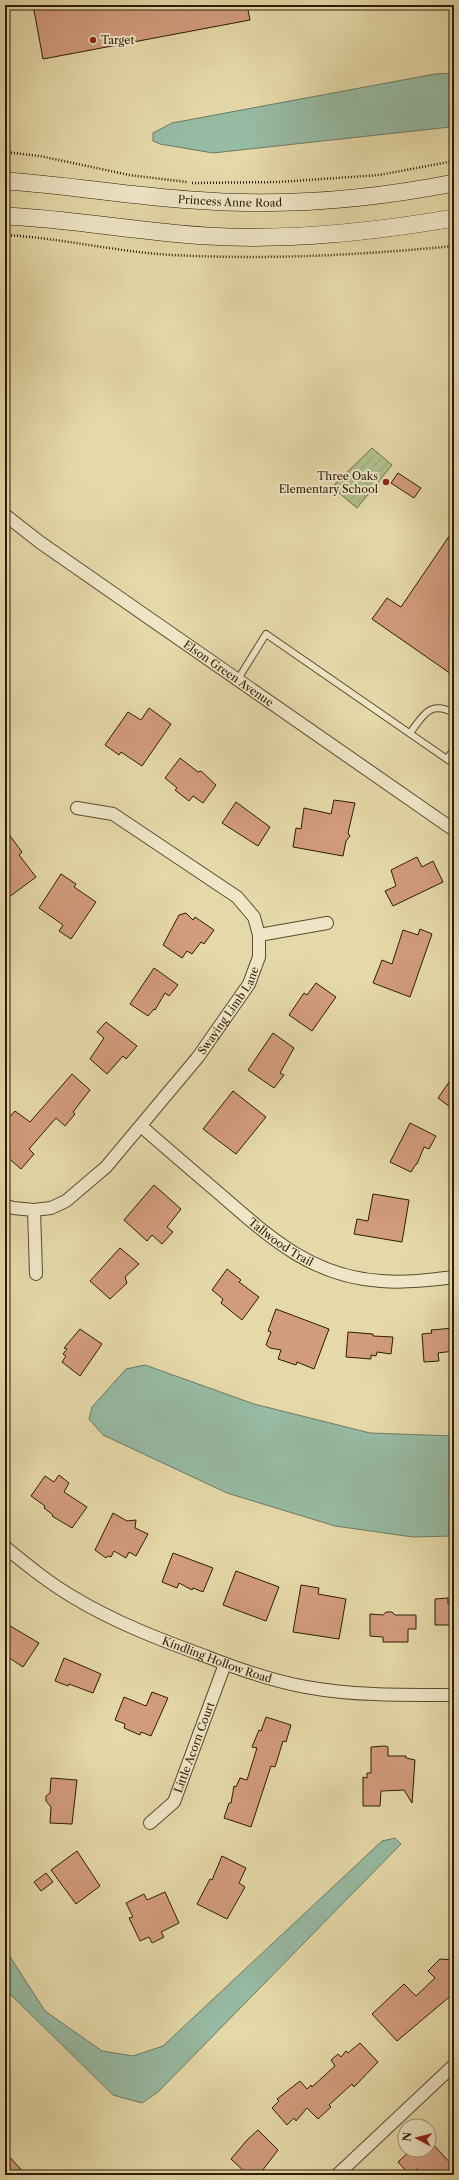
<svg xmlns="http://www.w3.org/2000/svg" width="459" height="2180" viewBox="0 0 459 2180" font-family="'Libre Caslon Text',serif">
<defs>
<pattern id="garden-furrows" width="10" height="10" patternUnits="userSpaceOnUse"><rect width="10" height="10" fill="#aec08d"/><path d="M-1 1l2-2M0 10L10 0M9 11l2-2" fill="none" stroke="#96a478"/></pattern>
</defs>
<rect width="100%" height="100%" fill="#e6d9a9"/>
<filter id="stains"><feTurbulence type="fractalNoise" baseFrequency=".005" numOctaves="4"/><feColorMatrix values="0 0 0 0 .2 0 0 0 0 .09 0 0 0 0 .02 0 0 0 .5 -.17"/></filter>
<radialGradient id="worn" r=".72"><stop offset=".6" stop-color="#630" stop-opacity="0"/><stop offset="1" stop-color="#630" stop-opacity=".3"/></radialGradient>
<!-- garden -->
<path fill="url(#garden-furrows)" stroke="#6e6e48" d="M372,448L392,465L357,508L332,487Z"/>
<!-- water -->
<path fill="#97bba4" stroke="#6d7b64" d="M454,73V125L450,127L213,153L160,144L153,141V133L172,123L435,74Z
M145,1365L254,1404L370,1433L454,1436V1536L413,1537L335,1526L227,1493L103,1435L89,1419L92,1407L126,1369Z
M395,1838L401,1844L158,2092L142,2103L113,2095L5,1989V1949L45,2011L102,2051L133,2056L163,2046L382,1841Z"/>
<!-- building -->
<path fill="#d29c7f" stroke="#2d1c04" d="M33,5H247L250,20L43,59Z
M398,473L421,488L414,498L391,483Z
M454,529V676L372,619L387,598L401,607Z
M149,708L171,724L142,766L121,752L119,755L105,745L128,712L141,720Z
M180,758L198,772L201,771L216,785L203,803L193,796L189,801L175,790L177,788L165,778Z
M334,800L355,803L348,833L350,836L346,841L343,856L293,847L296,828L301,829L304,808L331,814Z
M236,802L270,827L258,846L222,823Z
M5,829L22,852L19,855L36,877L5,900Z
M417,857L422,867L433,861L443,882L393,906L385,891L396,886L391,870Z
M61,874L76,884L74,887L96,902L71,939L59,931L63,925L39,908Z
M186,913L193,920L195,917L214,930L204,944L201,942L192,954L187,951L182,958L163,945L179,915Z
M420,929L432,934L410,997L373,983L382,960L392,964L403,930L418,935Z
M154,968L178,985L169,996L165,993L155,1010L154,1009L148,1016L130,1004Z
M316,983L336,997L312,1031L289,1015L304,993L307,995Z
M106,1022L137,1046L126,1059L123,1056L107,1074L90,1059L104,1038L97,1032Z
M273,1033L294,1048L280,1073L284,1075L274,1088L248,1070Z
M72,1074L90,1090L73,1112L75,1114L65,1126L56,1118L29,1149L34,1154L21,1169L5,1155V1122L15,1111L30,1122Z
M454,1075V1110L438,1098Z
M233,1091L266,1117L236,1154L203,1129Z
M410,1123L436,1136L429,1149L424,1147L417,1164H416L411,1172L390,1162Z
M154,1185L181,1209L167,1227L173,1232L162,1244L152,1235L147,1241L124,1220Z
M373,1194L409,1200L402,1242L354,1234L357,1219L368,1221Z
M120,1248L139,1264L125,1277L127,1283L110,1299L90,1281Z
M227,1269L241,1280L239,1282L259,1297L242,1320L221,1303L223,1299L212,1290Z
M276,1309L329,1329L314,1369L297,1362L296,1365L278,1359L281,1350L270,1348L266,1345L271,1332L268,1331Z
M454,1328V1351L438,1353L439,1361L424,1362L422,1334L432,1333L431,1330Z
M80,1329L102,1344L80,1376L62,1362L66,1356L63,1354L67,1349L64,1348Z
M348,1332L373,1334V1336L393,1337L391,1354L377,1352L376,1356L371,1355V1359L346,1357Z
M59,1475L69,1483L64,1492L87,1507L72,1528L52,1516L53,1515L44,1508L45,1506L31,1496L45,1476L54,1482Z
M113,1513L127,1521L136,1520L135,1528L148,1534L136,1556L129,1552L126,1558L114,1551L111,1557L108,1556L106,1558L95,1550Z
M173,1553L213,1568L203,1592L193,1588L192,1590L179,1583L177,1588L162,1582Z
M236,1571L279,1587L266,1621L223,1605Z
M301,1585L319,1588L318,1594L346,1599L339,1639L293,1632Z
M448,1598V1604L454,1603V1625H435V1599Z
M386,1612H392L395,1615H416V1629H408V1642H383V1637L370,1636V1614L383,1615Z
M5,1623L39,1643L23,1667L5,1655Z
M64,1658L101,1674L93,1693L69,1684L68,1686L55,1681Z
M152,1692L168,1698L151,1736L141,1732L140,1735L124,1728L125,1724L115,1720L124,1697L146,1706Z
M266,1717L291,1725L286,1742L283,1741L275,1767L271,1766L251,1827L224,1818L229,1803H231L234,1786L236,1787L240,1778L247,1780L257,1748L252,1747L259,1730L261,1731Z
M385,1746L388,1747V1756H406V1758L415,1760L412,1803L404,1790L381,1791L380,1806H363V1777L367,1778V1773H371V1747Z
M51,1778L77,1780L72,1824L50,1823L51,1807L46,1801V1796L50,1793Z
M77,1851L100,1886L76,1904L51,1870Z
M222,1856L246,1868L239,1883L245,1887L227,1919L197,1904L210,1879L212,1880Z
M46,1873L53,1882L41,1891L34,1882Z
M165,1892L179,1923L161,1932L164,1937L152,1943L149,1937L140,1941L129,1918L133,1917L126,1903L144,1894L147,1900Z
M440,1959L454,1960V1993L397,2041L372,2014L404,1984L416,1996L435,1978L428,1971Z
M360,2043L378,2062L354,2087L352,2084L329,2105L331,2107L318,2119L307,2108L296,2121L294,2118L287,2125L272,2108L279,2101L277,2099L300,2081L307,2089L311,2085L312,2087L335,2066L331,2060L338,2054L341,2057L346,2051L348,2053Z
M258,2130L278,2150L259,2175H248L231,2159L247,2140Z
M429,2140L454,2167V2175H423L417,2169L410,2175L398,2162L411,2150H429Z
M5,2152L26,2175H5Z"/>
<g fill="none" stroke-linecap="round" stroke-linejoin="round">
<defs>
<path id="service" d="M238,679L266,634L454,764
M410,733C423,716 429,700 454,713
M447,759L454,749"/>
<g id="minor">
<path id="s1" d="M5,515L41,543L454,830"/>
<path d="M259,935L327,923"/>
<path id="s2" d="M141,1126C167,1149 194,1172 221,1195C270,1238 313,1277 381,1281C406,1283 430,1280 454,1277"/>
<path id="s3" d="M5,1205L13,1208L34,1210L51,1208L66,1201L106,1167L198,1057L249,984L259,957V935L254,917L237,897L113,814L77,808"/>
<path d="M34,1210L36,1274"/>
<path id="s4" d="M5,1547C27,1565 49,1583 73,1597C114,1622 161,1640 205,1656C238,1669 272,1681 306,1687C355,1696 405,1695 454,1695"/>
<path id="s5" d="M150,1823L174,1802L225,1664"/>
<path d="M337,2175L454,2065"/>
</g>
<g id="secondary">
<path id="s6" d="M5,181C68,185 129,196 192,200C279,207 368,200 454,183"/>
<path d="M5,216C73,219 139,232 207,236C290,241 372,232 454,218"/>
</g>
</defs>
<!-- service casing -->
<use href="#service" stroke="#5b4b2d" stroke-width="8"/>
<!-- minor casing -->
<use href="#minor" stroke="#5b4b2d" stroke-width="14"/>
<!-- secondary casing -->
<use href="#secondary" stroke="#2d1c04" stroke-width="18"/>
<!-- path -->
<path stroke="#2d1c04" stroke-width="2.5" stroke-dasharray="1 2" stroke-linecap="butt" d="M5,152L40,156L129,175L187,182
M192,183L279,182L379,175L454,161
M5,235C62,238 116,252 173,255C268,260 360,255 454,246"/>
<!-- service -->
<use href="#service" stroke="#efe6c7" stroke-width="6"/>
<!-- minor -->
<use href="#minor" stroke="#efe6c7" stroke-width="12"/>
<!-- secondary -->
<use href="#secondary" stroke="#efe6c7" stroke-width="17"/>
</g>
<!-- markers -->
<g fill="#8f2418" stroke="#efe6c7" stroke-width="1.5">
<circle cx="93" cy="40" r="4"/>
<circle cx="386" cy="482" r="4"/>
</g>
<g text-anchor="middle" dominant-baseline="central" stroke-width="4" stroke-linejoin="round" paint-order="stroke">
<!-- poi labels -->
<g font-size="11" fill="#2d1c04" stroke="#efe6c7" text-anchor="start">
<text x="101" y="40">Target</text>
<text x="378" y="476" text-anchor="end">Three Oaks<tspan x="378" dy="13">Elementary School</tspan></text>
</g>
<!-- street labels -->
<g font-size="11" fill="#2d1c04" stroke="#efe6c7">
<text stroke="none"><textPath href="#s6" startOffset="226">Princess Anne Road</textPath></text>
<text stroke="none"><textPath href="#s1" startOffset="274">Elson Green Avenue</textPath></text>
<text stroke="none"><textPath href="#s3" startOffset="315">Swaying Limb Lane</textPath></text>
<text stroke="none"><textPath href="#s2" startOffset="182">Tallwood Trail</textPath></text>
<text stroke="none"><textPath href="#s4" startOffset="242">Kindling Hollow Road</textPath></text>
<text stroke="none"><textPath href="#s5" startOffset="90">Little Acorn Court</textPath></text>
</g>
</g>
<!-- margin -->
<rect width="459" height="2180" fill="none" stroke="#e6d9a9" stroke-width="20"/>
<rect x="6" y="6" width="447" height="2168" fill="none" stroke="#2d1c04" stroke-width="2"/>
<rect x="10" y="10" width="439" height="2160" fill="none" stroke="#2d1c04"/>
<!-- north arrow -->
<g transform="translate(417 2138) rotate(277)"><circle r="19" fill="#efe6c7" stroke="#a19579"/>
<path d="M0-3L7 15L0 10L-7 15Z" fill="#8f2418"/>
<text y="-6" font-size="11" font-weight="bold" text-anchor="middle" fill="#2d1c04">N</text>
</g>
<rect width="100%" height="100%" filter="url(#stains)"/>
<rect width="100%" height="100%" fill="url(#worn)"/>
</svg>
